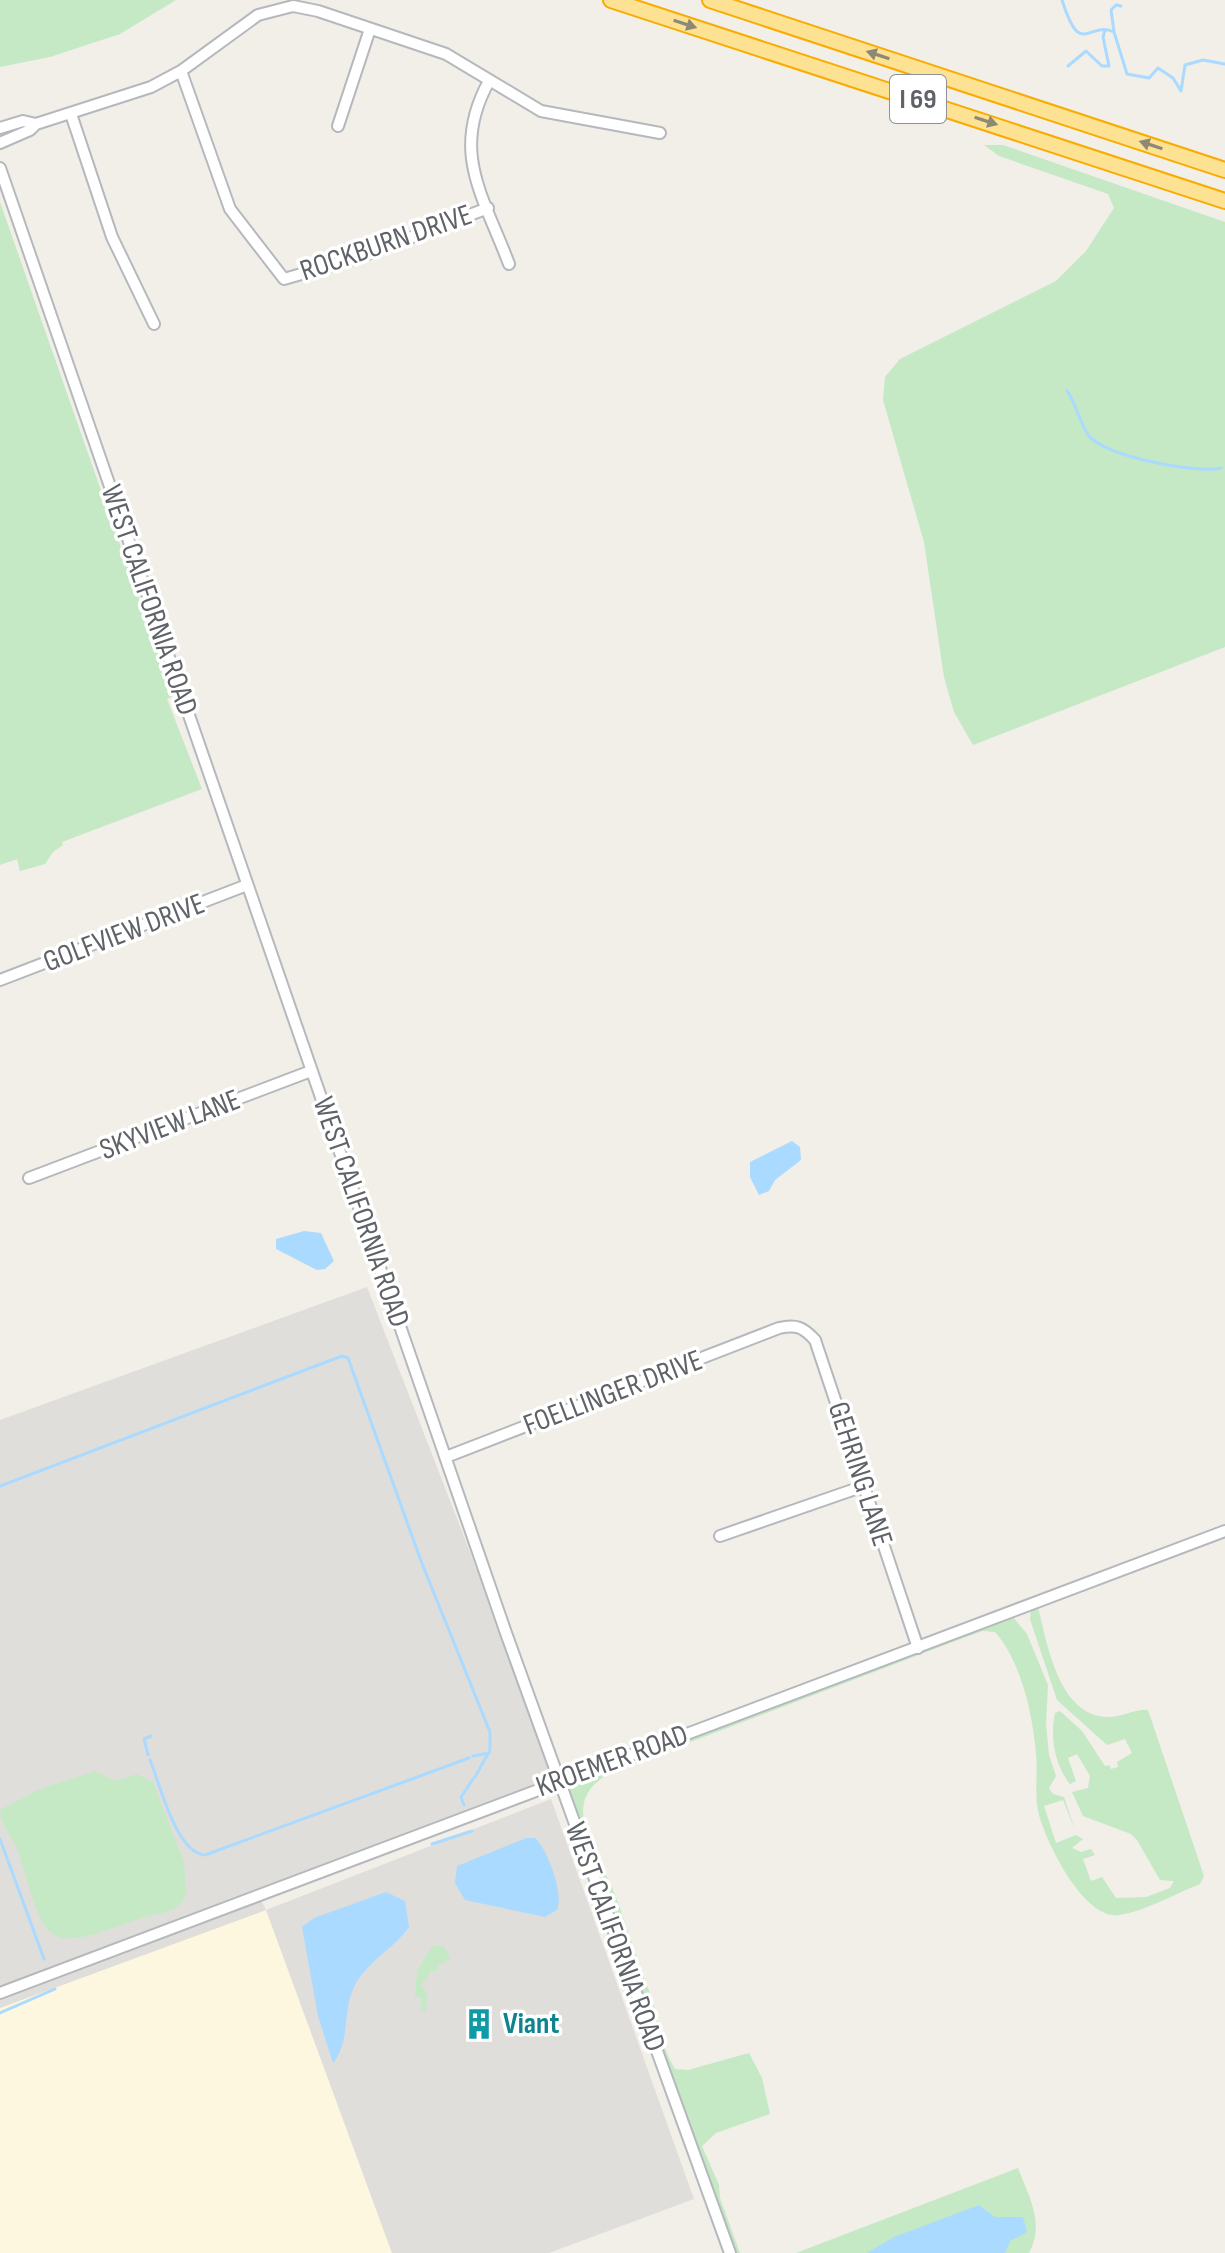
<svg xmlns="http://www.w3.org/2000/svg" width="1225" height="2253" viewBox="0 0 1225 2253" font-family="'Sofia Sans Condensed',sans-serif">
<rect width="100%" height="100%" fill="#f1efe8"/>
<!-- commercial -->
<path fill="#fef7e0" d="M266,1910L392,2253H0V2008Z"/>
<!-- industrial -->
<path fill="#e0deda" d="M367,1287L559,1781L260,1898L266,1910L551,1799L694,2199L549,2253H392L266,1910L0,2008V1420Z"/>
<!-- green -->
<path fill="#c5e8c5" d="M0,0H176L120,34L50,57L0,67Z
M984,145H1003L1225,222V647L973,745L954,712L944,677L924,542L883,400L885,377L900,359L1056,281L1086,251L1114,208L1108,194L999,156Z
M0,202L173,696L167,699L202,789L62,842L63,845L53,852L45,864L20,871L17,859L0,865Z
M1038,1607C1047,1643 1058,1714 1106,1717C1121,1718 1136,1708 1148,1710L1204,1876L1200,1884C1174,1894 1146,1911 1119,1915C1084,1920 1047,1844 1039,1815C1034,1796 1038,1774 1036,1754C1033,1715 1021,1661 995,1632L983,1631L958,1640L609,1773C595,1782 583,1793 583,1811C583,1835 601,1864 611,1885C624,1915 635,1956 648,1988C659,2014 659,2044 675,2069L688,2070L749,2053L762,2078L770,2114L716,2133L702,2146L719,2185L720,2198L740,2253H734L569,1790L580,1780L1013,1617L1027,1634L1048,1685L1046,1724L1049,1755L1056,1776L1049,1788L1053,1794L1064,1797L1075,1830L1063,1800L1044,1806L1056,1843L1076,1835L1083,1839L1072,1848L1081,1852L1091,1849L1095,1855L1083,1859L1091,1881L1102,1877L1116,1898L1146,1897L1170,1888L1174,1881L1160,1880L1137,1840L1131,1834L1083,1816L1072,1792L1088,1788L1090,1776L1077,1754L1068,1758L1076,1781L1070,1784C1054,1764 1050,1737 1055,1713L1060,1711L1082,1731L1105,1766L1109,1765L1111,1769L1118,1767L1117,1762L1132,1753L1125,1739L1107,1745L1057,1700L1030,1619L1031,1610Z
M95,1771L116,1781L137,1774L153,1782L184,1862L186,1896C175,1915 156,1913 138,1919C42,1955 47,1945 19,1854C14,1838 0,1826 0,1810L40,1789Z
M432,1946H443L451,1958L438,1966L437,1971H429L428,1979L421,1983L427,1994L426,2012L421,2011L422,1998L415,1996L417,1971Z
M1018,2168C1029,2197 1045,2223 1029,2253H796Z"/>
<!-- water -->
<path fill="#aadaff" d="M792,1141L800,1147L801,1160L775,1180L769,1191L759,1195L750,1177V1162Z
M304,1231L321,1233L334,1261L325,1269L317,1270L276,1249V1239Z
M526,1838H535C548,1850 564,1894 557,1910L545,1917L465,1900L455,1883L457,1866Z
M386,1892L405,1901L409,1927C394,1949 366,1962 354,1987C342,2012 351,2041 333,2063L318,2016L302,1927L314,1918Z
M979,2205L995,2217H1023L1027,2232L1010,2241L1005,2253H867L894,2237Z"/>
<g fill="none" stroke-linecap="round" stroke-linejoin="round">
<!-- stream -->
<path stroke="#aadaff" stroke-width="3" d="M1062,0C1081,60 1088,20 1114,32L1127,74L1149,78L1158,68L1173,78L1181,91L1185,65L1203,60L1225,64
M1114,32L1111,10L1116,5L1121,6
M1068,66L1086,51L1102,66H1109L1103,37L1105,30
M1067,391C1077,404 1079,423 1089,436C1105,456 1196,474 1221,468
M0,1486L342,1356L348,1358L421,1561L490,1732V1750L475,1777
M148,1755L144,1739L151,1736
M473,1756L489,1753
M150,1760C160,1784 176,1853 205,1855L469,1758
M464,1805L461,1797L473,1779
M0,1839L44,1959
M432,1844L472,1831
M0,2013L55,1989"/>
<defs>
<path id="minor" d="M181,71L230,209L284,279L357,258L488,208
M489,81C450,152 483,195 509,264
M71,114L112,237L154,324
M338,126L370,29
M0,128L23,121L36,124
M0,143L30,130L36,124L151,87L181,71L258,15L293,6L318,11L446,54L541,111L660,133
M0,168L506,1633L730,2253
M0,980L247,885
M29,1178L311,1071
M446,1457L779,1328C796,1324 803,1327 815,1340L918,1648
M720,1536L864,1486
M0,1993L1225,1531"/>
<path id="highway" d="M611,0L1225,201
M710,0L1225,170"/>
</defs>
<!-- minor casing -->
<use href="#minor" stroke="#b5b8bc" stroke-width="14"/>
<!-- highway casing -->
<use href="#highway" stroke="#f9ab00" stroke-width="18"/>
<!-- minor -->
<use href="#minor" stroke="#fff" stroke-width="10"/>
<!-- highway -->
<use href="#highway" stroke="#fde293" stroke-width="14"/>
</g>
<!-- one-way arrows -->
<defs><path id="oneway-solid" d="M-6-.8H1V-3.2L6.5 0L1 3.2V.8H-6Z" transform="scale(2)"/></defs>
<g fill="#8e8975">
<use href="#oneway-solid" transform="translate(685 24) rotate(18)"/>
<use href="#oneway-solid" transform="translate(878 55) rotate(-162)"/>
<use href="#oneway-solid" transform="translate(986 121) rotate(18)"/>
<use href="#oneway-solid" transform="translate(1151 145) rotate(-162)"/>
</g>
<!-- icons -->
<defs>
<symbol id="building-bare" viewBox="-9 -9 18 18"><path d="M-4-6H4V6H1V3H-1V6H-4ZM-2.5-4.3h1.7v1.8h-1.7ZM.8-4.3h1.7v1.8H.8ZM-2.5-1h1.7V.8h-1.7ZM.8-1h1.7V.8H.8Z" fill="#0f9aa8" stroke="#fff" stroke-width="2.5" paint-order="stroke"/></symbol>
</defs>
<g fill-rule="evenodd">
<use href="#building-bare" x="457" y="2002" width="44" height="44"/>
</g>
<g text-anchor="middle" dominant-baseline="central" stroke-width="7" stroke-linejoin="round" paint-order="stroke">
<!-- shield labels -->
<rect fill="#fff" stroke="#8f9295" stroke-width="2" x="890" y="75" width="56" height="48" rx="6"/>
<g font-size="28" font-weight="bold" fill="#5f6368">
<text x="918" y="99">I 69</text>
</g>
<!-- street labels -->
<g font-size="30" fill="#5f6368" stroke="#fff">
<text transform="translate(386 243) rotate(-19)">ROCKBURN DRIVE</text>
<text transform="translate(149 600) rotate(71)">WEST CALIFORNIA ROAD</text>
<text transform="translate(124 933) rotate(-21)">GOLFVIEW DRIVE</text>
<text transform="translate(170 1125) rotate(-21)">SKYVIEW LANE</text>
<text transform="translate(361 1212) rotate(71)">WEST CALIFORNIA ROAD</text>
<text transform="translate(613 1393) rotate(-21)">FOELLINGER DRIVE</text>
<text transform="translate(860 1474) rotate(72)">GEHRING LANE</text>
<text transform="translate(612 1761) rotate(-20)">KROEMER ROAD</text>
<text transform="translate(615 1937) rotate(70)">WEST CALIFORNIA ROAD</text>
</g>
<!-- culture labels -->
<g font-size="30" font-weight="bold" fill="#0d838f" stroke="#fff" text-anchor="start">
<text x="503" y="2024">Viant</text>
</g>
</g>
</svg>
